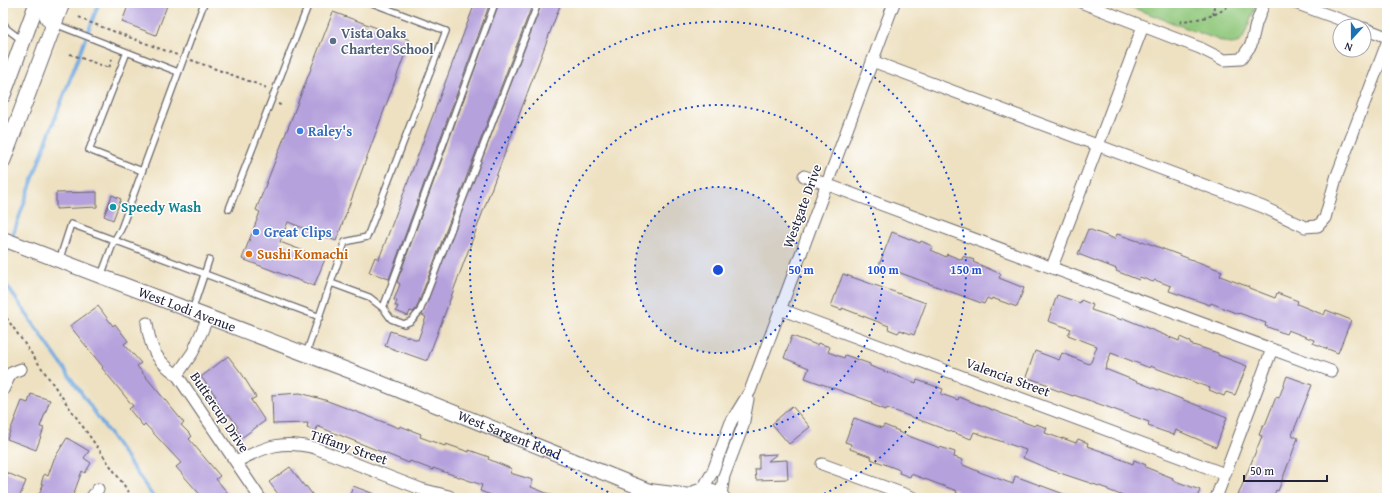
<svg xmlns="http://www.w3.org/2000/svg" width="1390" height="501" viewBox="0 0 1390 501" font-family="'Gentium Book Plus',serif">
<rect width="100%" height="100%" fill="#fff"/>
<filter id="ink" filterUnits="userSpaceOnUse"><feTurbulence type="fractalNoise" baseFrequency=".025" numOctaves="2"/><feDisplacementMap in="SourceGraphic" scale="8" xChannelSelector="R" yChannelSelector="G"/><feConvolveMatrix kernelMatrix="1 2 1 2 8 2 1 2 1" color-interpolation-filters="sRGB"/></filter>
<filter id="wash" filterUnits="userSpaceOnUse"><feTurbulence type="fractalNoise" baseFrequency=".012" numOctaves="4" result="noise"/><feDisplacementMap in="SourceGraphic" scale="16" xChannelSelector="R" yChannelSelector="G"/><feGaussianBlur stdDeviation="0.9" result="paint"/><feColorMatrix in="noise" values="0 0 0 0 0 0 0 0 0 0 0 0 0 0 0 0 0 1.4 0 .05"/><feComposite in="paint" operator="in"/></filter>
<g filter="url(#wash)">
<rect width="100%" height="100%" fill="#eee1c1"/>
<!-- green -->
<path fill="#91c87b" stroke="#5a755b" d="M1120,3H1257L1243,38C1239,43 1236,44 1229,44Z"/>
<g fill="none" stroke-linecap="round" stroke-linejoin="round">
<!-- stream -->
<path stroke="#70a9df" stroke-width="3.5" d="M11,240L46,142L99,3
M3,263L9,245
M3,280L154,498"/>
</g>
<g id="blocks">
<!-- building -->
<path fill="#b5a1dc" d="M129,3H168L156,35L122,22Z
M475,3H490L389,279L369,272L375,257L379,259Z
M499,3H533L416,309L413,312L410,311L408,316L396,311L398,306H395L397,301L394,300L400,284L397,282Z
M542,3H561L427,361L385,346L390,331L418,340L426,317L422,315Z
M333,12L410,40L336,241L288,222L280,242L325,259L314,286L242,259L260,212L256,210Z
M97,192V207L56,209V193Z
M112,195L121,199L113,220L104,216Z
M1088,229L1115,239L1117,234L1141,242L1142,241L1222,271L1220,276L1249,287V288L1275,298L1277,293L1298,301L1297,304L1324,315L1326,310L1351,320L1338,353L1313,343L1314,340L1288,330L1286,334L1265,326L1266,323L1239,313L1238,314L1211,303L1210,305L1169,291L1171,286L1155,280L1153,282L1140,277L1139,280L1116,271L1117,269L1078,254Z
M892,232L920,243L921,241L932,246L931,250L946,257L947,254L962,260L963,256L974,260L973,262L1001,274L999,278L1024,288L1017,307L992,298L991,300L987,298L984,304L879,265Z
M843,274L926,303L914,335L900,330L898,333L888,329L889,326L842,308V310L831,306Z
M1057,295L1080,303L1081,300L1093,305L1091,310L1122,320L1123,318L1179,341L1180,337L1191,342L1190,344L1218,353V355L1247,366L1235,395L1226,392L1224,396L1209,390L1210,388L1150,366V368L1111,353L1105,369L1227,417L1216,447L1176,430L1174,435L1148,426L1149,422L1074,395L1073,396L1048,387L1049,385L1026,377L1035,351L1059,360L1062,353L1089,364L1091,362L1097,346L1068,335L1071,329L1048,321Z
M98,306L113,326L115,324L128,341L124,344L141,363L137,366L184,423L181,425L192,436L189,439L220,476L216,479L232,498H203L176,467L181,463L145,424L143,426L129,409L133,406L102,368L103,367L70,326Z
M792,336L817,345L818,343L830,347L828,352L844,358L845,355L870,364V366L916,383L917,380L943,389L941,394L958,400L959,397L1034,426L1036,424L1047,428L1045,433L1062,439V438L1076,443L1078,439L1088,443L1087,446L1115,456V457L1133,464L1134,460L1146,465L1145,467L1173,478L1172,480L1200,490L1197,498H1128L1108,490V489L1051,470L1023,458L1026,450L974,432L971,439L887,408L886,410L871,404L872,402L805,378L809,368L784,358Z
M228,356L242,374L256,397L251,400L265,421L241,438L236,429L238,427L229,414L226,416L214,397L216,396L201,377Z
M1287,376L1312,385L1292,435L1298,438L1278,491L1276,490L1273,498H1237L1262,436L1259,435L1263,425H1265L1276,397L1279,398Z
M300,393L325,400L399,428L400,426L421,434L420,437L445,446L446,444L469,452V450L489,457L488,459L512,469L510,473L533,480L531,487L559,498H499L480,491L482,485L433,468V470L410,461L409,463L317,426L316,431L307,428L308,423L273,424L272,395Z
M31,394L50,400L40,427L44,428L36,450L7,439L22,401L28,403Z
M792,406L810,427L789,444L772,424Z
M854,418L882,428L884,425L899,431L898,432L940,448V447L955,452L954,457L963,460L961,464L982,473L1013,484L1015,476L1072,497V498H968L956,493L957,491L911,474L910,477L899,473L900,470L871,459L872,457L850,449L851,444L845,442Z
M67,438L89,451L84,458L91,463L85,473L82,471L72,498H38L43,484H41L44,474L48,476L54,459Z
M777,454L768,461L787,460L788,479L756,480L755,469H759V455Z
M290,467L305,487L306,486L315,498H281L269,482Z
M3,471L26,481L19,498H3Z
M353,486L382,497V498H349Z"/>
</g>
</g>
<g filter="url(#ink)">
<use href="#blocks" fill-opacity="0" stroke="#69656a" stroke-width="1"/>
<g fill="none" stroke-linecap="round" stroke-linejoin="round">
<defs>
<path id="service" d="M3,22L7,29L23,41
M55,24L178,72
M127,52L89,150L142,171
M229,209L309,3
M59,261L71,224L320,317
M101,276L114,241L121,229L204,3
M331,283L369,297L383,308L391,319L404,324L411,321L420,311L538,3
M383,308L495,3
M192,311L209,260
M306,354L345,242L367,237L446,31L372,3"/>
<path id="minor" d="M1083,3L1200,48L1224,60L1241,59L1251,45L1256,24L1264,3
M1295,3L1358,26
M1364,28L1387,37
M872,61L1263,207L1305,227L1318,226L1325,218L1336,178L1387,43
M804,176L1331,371
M1052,267L1143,26
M780,309L1225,474
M147,323C150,349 156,360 177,375L260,498
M177,375L193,352L208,317
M3,390L11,373L21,369
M236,462C266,446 281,440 315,448L421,489L449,496L451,498
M822,464L915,498
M702,490L713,471L731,422L750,391L894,3
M721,495L724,476L743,426L748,399
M91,498L98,489
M1216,498L1272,349"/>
<g id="tertiary">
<path id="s1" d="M3,239L371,379L649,491L658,498"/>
<path d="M649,491L690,496"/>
<path d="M688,498C697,488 714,487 723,498"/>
</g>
<path id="secondary" d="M48,3C46,13 45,18 54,24
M3,95L37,3
M3,160L62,3"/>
</defs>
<!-- service casing -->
<use href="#service" stroke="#69656a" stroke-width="8"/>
<!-- minor casing -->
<use href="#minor" stroke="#69656a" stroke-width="13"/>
<!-- tertiary casing -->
<use href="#tertiary" stroke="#69656a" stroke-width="16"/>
<!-- secondary casing -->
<use href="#secondary" stroke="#69656a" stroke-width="17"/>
<!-- path -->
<path stroke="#69656a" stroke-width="2" stroke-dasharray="3 3" stroke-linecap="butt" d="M1220,3L1227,6
M1214,15L1213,11L1215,3
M79,17L86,21L177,55
M1180,23L1182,21C1200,19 1218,17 1231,3
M70,54L109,68L113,56
M191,60L265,87L266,92
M278,104L283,106
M3,313L133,498"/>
<!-- service -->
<use href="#service" stroke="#fff" stroke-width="5.5"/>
<!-- minor -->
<use href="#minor" stroke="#fff" stroke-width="11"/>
<!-- tertiary -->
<use href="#tertiary" stroke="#fff" stroke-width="14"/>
<!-- secondary -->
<use href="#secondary" stroke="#fff" stroke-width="15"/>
</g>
</g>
<!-- distance rings -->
<circle cx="718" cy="270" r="83" fill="#1d4ed8" fill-opacity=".12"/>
<g fill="none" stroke="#1d4ed8" stroke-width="2" stroke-dasharray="2 4">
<circle cx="718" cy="270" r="83"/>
<circle cx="718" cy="270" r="165"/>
<path d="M619 497A248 248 0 1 1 817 497"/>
</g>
<!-- markers -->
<circle fill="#5c6f8a" stroke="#fff" stroke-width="1.5" cx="333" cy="41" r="4"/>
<g fill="#3f7fe0" stroke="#fff" stroke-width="1.5">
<circle cx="300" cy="131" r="4"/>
<circle cx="256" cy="232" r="4"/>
</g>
<circle fill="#0f9aa8" stroke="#fff" stroke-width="1.5" cx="113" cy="207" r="4"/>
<circle fill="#e8710a" stroke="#fff" stroke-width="1.5" cx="249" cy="254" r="4"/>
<g text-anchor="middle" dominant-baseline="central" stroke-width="3" stroke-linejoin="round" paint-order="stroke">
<!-- service labels -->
<g font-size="14" font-weight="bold" fill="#4e5e75" stroke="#fff" text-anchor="start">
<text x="341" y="33">Vista Oaks<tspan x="341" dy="16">Charter School</tspan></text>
</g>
<!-- shop labels -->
<g font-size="14" font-weight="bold" fill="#366cbe" stroke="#fff" text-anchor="start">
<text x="308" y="131">Raley's</text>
<text x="264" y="232">Great Clips</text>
</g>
<!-- street labels -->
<g font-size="14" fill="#22223b" stroke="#fff">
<text transform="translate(802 206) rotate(-70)">Westgate Drive</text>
<text stroke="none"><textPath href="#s1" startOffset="197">West Lodi Avenue</textPath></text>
<text transform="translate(1008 377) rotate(20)">Valencia Street</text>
<text transform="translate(220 412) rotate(56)">Buttercup Drive</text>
<text stroke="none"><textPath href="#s1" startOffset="543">West Sargent Road</textPath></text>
<text transform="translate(349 447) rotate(19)">Tiffany Street</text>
</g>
<!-- culture labels -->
<g font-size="14" font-weight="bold" fill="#0d838f" stroke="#fff" text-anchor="start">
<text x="121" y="207">Speedy Wash</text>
</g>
<!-- food labels -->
<g font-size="14" font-weight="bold" fill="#c56008" stroke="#fff" text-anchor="start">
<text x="257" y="254">Sushi Komachi</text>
</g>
</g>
<circle cx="718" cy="270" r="6" fill="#1d4ed8" stroke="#fff" stroke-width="2"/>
<g font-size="12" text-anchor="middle" font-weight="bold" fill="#1d4ed8" stroke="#fff" stroke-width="3" stroke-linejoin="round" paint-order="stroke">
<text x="801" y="274">50 m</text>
<text x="883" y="274">100 m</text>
<text x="966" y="274">150 m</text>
</g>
<!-- margin -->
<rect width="1390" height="501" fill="none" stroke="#fff" stroke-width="16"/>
<!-- north arrow -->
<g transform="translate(1352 38) rotate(201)"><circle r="19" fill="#ffffff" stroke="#a7a7b1"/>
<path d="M0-3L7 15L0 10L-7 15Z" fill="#1f6fb2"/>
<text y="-6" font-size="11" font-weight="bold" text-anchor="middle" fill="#22223b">N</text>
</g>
<!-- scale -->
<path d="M1244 475v6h83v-6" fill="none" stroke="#22223b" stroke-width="2"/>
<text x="1250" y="475" font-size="12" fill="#22223b" stroke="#ffffff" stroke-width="3" paint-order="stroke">50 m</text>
</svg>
